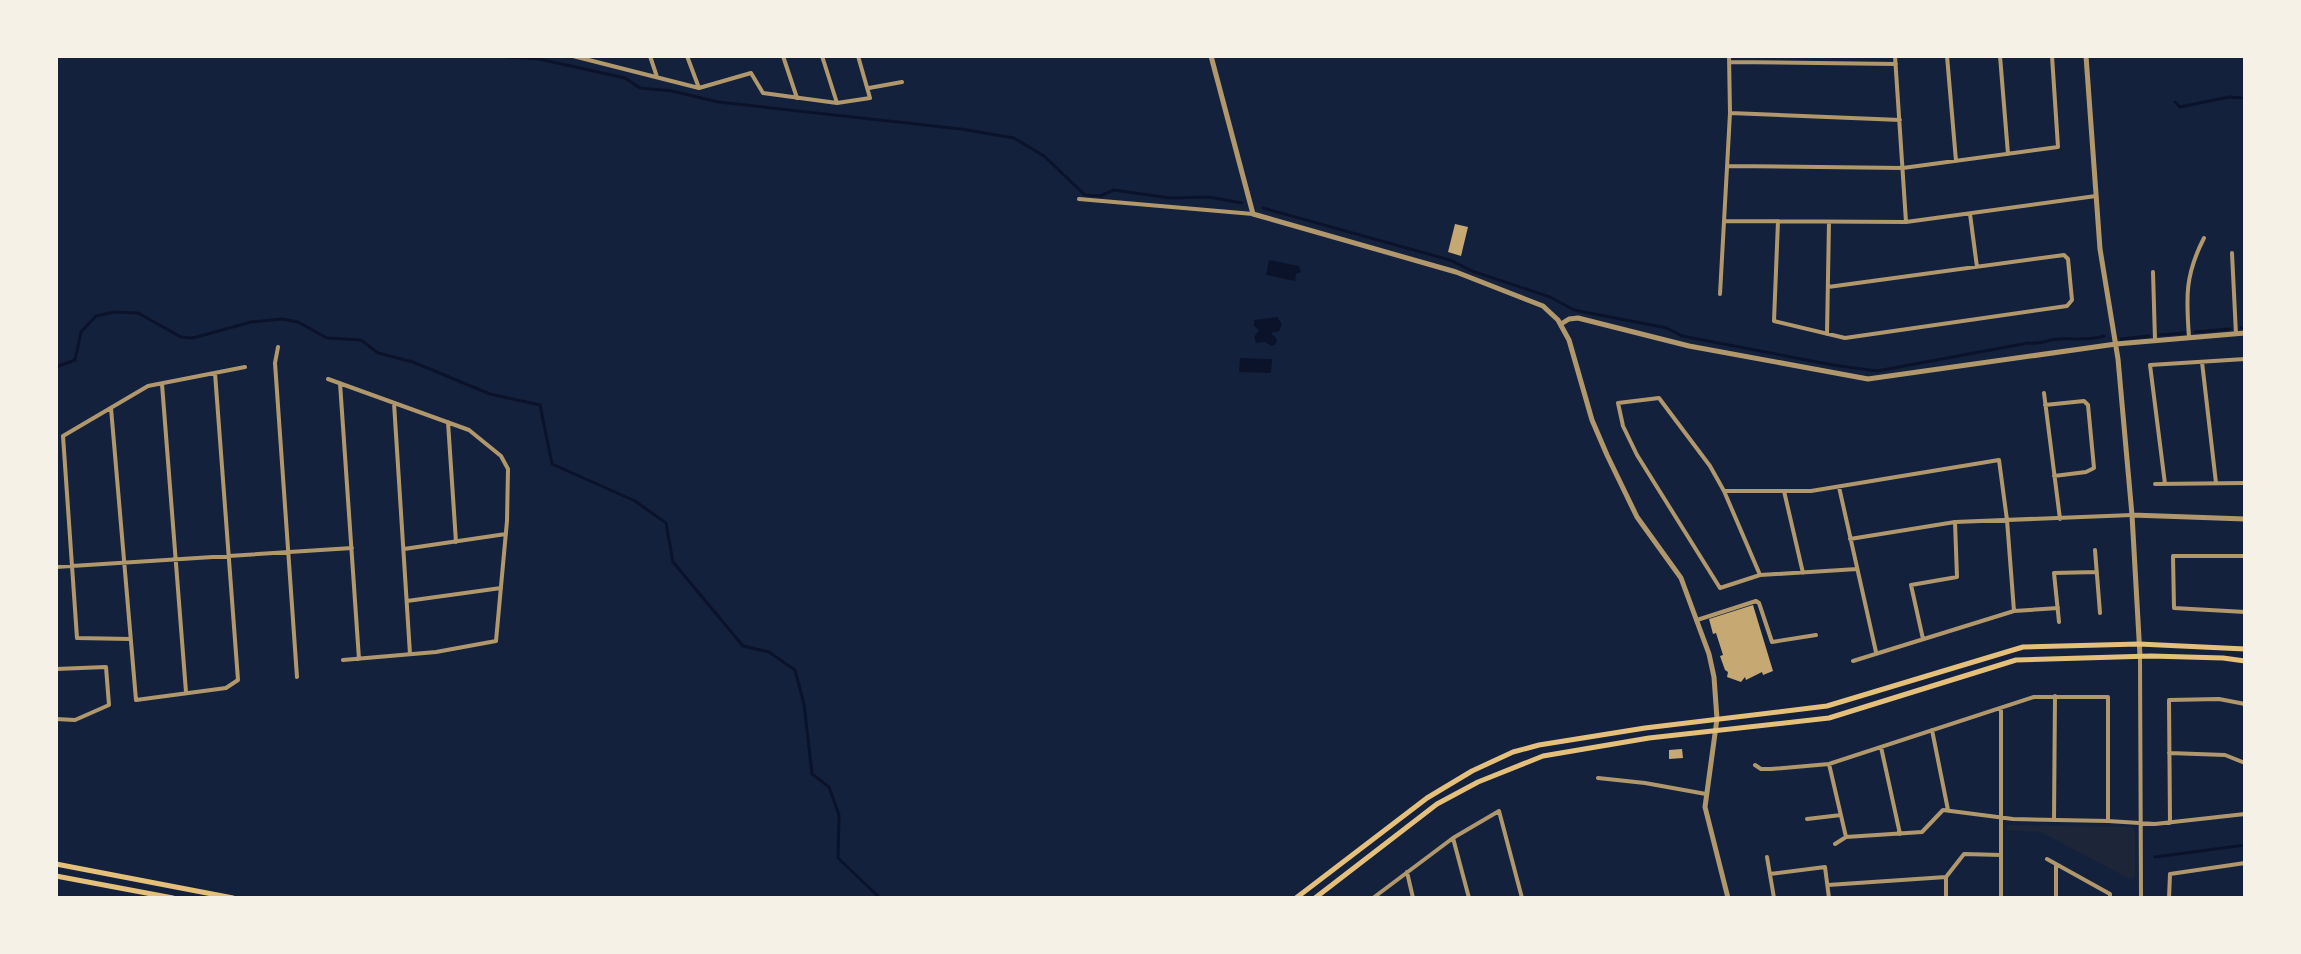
<svg xmlns="http://www.w3.org/2000/svg" width="2301" height="954" viewBox="0 0 2301 954" font-family="'DejaVu Sans',sans-serif">
<rect width="100%" height="100%" fill="#14213d"/>
<!-- green -->
<path fill="#1d2539" d="M2007,825L2131,827L2135,831V877L2130,879L2041,832L2007,830Z"/>
<!-- water -->
<path fill="#0b132b" d="M1269,260L1299,266L1301,272L1296,274L1295,281L1266,275Z
M1277,317L1282,324L1279,331L1271,333L1277,339L1276,344L1271,346L1265,342L1256,343L1254,337L1259,330L1254,326V320Z
M1240,358L1272,359L1271,373L1239,372Z"/>
<g fill="none" stroke-linecap="round" stroke-linejoin="round">
<!-- stream -->
<path stroke="#0b132b" stroke-width="3" d="M495,56L539,59L625,78L640,88L672,91L718,102L961,129L1014,138L1044,156L1085,195L1100,196L1114,190L1170,198L1209,197L1242,203
M2175,102L2180,107L2229,97L2245,98
M1263,208L1450,260L1472,271L1550,297L1574,310L1667,328L1682,336L1833,365L1877,371L2028,343C2044,345 2046,339 2059,339C2076,338 2088,341 2104,336
M2241,328H2245
M2195,332L2230,329
M2160,335L2184,333
M2121,339L2149,336
M56,367L75,360L81,332L96,316L115,312L138,313L181,337L193,338L251,322L282,319L298,322L327,338L361,340L378,353L413,362L490,394L540,405L552,464L635,501L666,523L673,562L743,646L769,652L795,670L804,704L812,774L829,787L839,815L838,858L880,898
M2155,857L2245,845"/>
</g>
<!-- building -->
<path fill="#c6a872" d="M1455,224L1468,227L1461,256L1448,252Z
M1753,605L1773,671L1763,675L1762,672L1746,680L1745,677L1741,682L1727,677L1728,672L1725,670L1720,656L1723,655L1716,633L1713,634L1709,619Z
M1682,749L1683,758L1669,759V750Z"/>
<g fill="none" stroke-linecap="round" stroke-linejoin="round">
<!-- minor -->
<path stroke="#b1986c" stroke-width="4" d="M573,56L699,88L751,73L763,93L837,103L870,98L858,56
M650,56L657,77
M687,56L699,88
M783,56L797,98
M822,56L837,103
M1895,56L1906,222
M1947,56L1956,161
M2000,56L2008,154
M1730,62L1896,64
M869,88L902,82
M1730,113L1900,120
M1727,166L1903,168L2058,147L2052,56
M1079,199L1253,214
M1970,214L1977,267
M1724,221L1906,222L2096,196
M1778,221L1774,321L1845,338L2067,306L2072,300L2068,259L2064,255L1828,287
M2232,253L2236,334
M2153,272L2155,340
M1720,294L1730,113L1729,56
M1827,334L1829,222
M2189,337C2186,297 2185,275 2204,238
M278,347L275,363L297,677
M2202,362L2216,483
M328,379L469,430L501,456L508,469L507,521L496,641L436,652L343,660
M340,383L359,659
M162,384L186,692
M2044,393L2060,519
M394,403L410,654
M2045,405L2084,401L2088,405L2094,468L2086,472L2054,476
M111,408L136,700L226,688L238,680L215,373
M448,422L456,542
M2155,484L2245,483
M2165,484L2150,365L2245,359
M1839,487L1876,652
M1724,491H1811L1999,460L2007,520L2014,611
M1784,491L1803,573
M1850,539L1955,522L2132,515
M404,549L506,534
M2095,550L2100,613
M2245,556H2173L2174,608L2245,612
M56,567L352,548
M1760,575L1724,491L1710,466L1659,398L1618,403L1623,426L1637,455L1720,588L1760,575L1857,569
M407,601L501,588
M1697,620L1756,601L1759,603L1772,642L1816,635
M2059,622L2054,573L2097,572
M130,639L77,638L63,436L148,386L245,367
M1923,639L1911,585L1957,577L1955,522
M2140,656L2141,898
M1853,661L2014,611L2058,608
M56,669L106,667L109,705L75,720L56,719
M1932,730L1948,810
M1881,747L1900,834
M2169,753L2225,755L2245,763
M1829,764L1846,837
M1755,765L1761,769H1771L1829,764L2034,697H2108V821
M1598,778L1645,783L1706,794
M1807,819L1841,815
M2054,820L2055,696
M2170,823L2169,700L2219,699L2245,704
M1453,838L1469,898
M1835,844L1846,837L1922,832L1943,810L2013,819L2108,821L2155,824L2245,814
M1767,857L1774,898
M2047,859L2110,894V898
M1407,872L1413,898
M1770,874L1825,867L1829,898
M1946,877V898
M1828,885L1946,877L1964,854L2001,855
M1373,898L1453,838L1499,811L1522,898
M2001,898V708
M2056,898V865
M2169,898L2170,874L2245,863"/>
<!-- tertiary -->
<path stroke="#b1986c" stroke-width="5" d="M1211,56L1253,214L1456,272L1543,306L1558,320L1569,340L1592,420L1607,455L1637,517L1681,578L1709,654L1714,677L1717,719L1705,807L1728,898
M2086,56L2100,249L2118,359L2132,515L2140,656
M1561,324L1569,319L1578,318L1689,346L1868,379L2116,344L2245,333
M2132,515L2245,519"/>
<!-- secondary -->
<path stroke="#e5c07b" stroke-width="5" d="M56,864L233,898
M56,876L173,898
M1296,898L1427,798L1472,771L1513,752L1539,745L1645,728L1827,706L2023,647L2139,644L2245,649
M1315,898L1437,804L1478,782L1543,756L1649,738L1829,718L2016,660L2151,656L2223,658L2245,661"/>
</g>
<!-- border -->
<rect width="2301" height="954" fill="none" stroke="#f6f1e7" stroke-width="116"/>
</svg>
